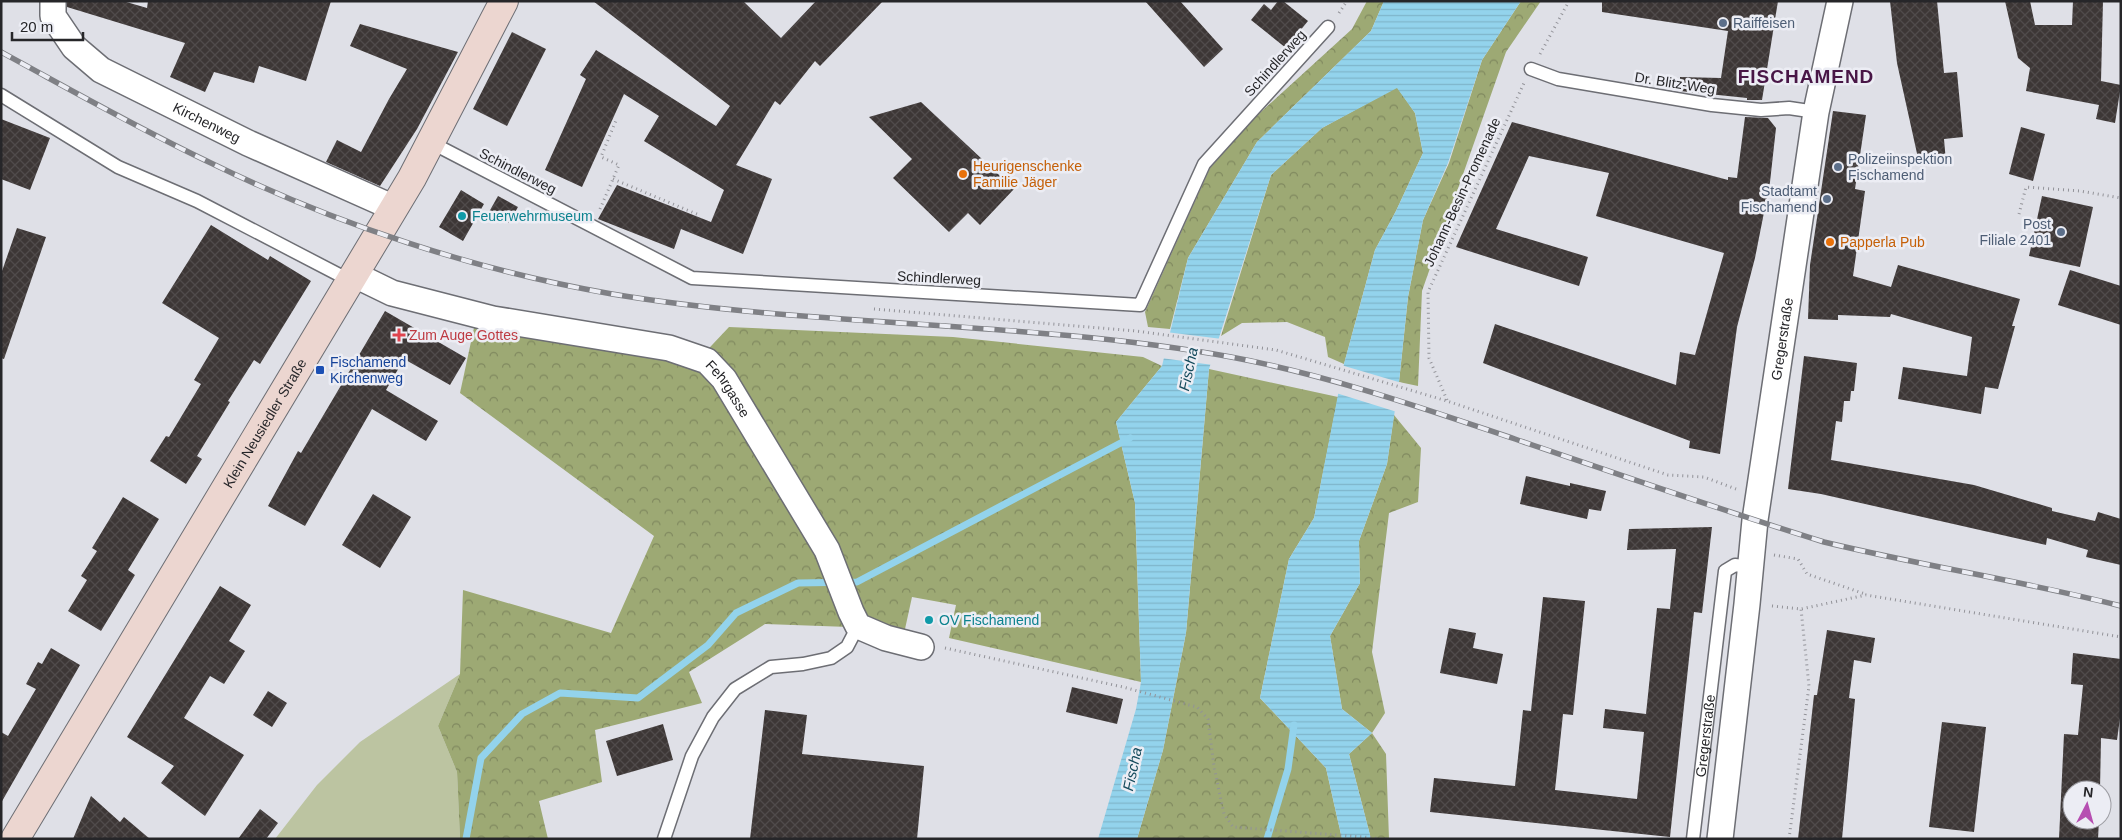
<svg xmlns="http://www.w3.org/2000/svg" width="2122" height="840" viewBox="0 0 2122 840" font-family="Arial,sans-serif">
<defs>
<pattern id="forest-crowns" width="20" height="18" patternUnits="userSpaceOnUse" patternTransform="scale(1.25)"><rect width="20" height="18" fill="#9da974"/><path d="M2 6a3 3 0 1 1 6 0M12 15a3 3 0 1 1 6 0" fill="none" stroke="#80895f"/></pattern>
<pattern id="water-rules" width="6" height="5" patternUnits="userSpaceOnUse" patternTransform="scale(1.25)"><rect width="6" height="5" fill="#93d3ec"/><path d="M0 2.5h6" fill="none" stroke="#7fb5ca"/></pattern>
<pattern id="building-cross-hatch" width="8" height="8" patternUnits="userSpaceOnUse" patternTransform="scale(1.25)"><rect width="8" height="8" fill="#3d3736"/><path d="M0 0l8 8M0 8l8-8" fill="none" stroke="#504b4b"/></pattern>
</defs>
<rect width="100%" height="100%" fill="#dfe0e7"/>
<!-- green -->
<path fill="#bcc4a1" d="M460,674L438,726L457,772L460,839H275L317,785L360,742Z"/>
<!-- forest -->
<path fill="url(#forest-crowns)" d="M1367,1H1384L1371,31L1257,142L1188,258L1170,329L1148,327L1145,312L1210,168L1251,121L1352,29Z
M1521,1H1541L1506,52L1422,291L1418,386L1399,382L1408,297L1423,220L1449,163L1482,60Z
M1397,87L1415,113L1423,153L1396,211L1375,250L1344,364L1328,357L1325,337L1287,322L1242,323L1221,336L1271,175L1322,128Z
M475,323L696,362L729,327L953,337L1143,357L1162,366L1116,422L1135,503L1141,682L949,638L956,605L912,597L905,629L765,624L689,672L702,703L595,730L602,782L539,801L548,839H460L457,772L438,726L460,674L463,590L611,633L654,536L460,393Z
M1209,369L1338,397L1314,518L1289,559L1260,698L1326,768L1342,839H1137L1163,750L1186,633Z
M1394,415L1421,448L1418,502L1389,513L1372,652L1385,713L1372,733L1386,754L1389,839H1371L1349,754L1372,733L1342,709L1330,636L1360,583L1359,541L1387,464Z"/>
<!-- water -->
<path fill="url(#water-rules)" d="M1384,1H1521L1482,60L1448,163L1423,220L1408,297L1399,382L1387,464L1359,541L1360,583L1330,636L1342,709L1372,733L1349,754L1371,839H1342L1326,768L1260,698L1289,559L1314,518L1344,364L1375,250L1396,211L1423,153L1415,113L1397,88L1322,128L1271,175L1209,369L1186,633L1163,750L1137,839H1098L1136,709L1141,682L1135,503L1116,422L1162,366L1188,258L1257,142L1371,31Z"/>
<!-- pier -->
<path fill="#dfe0e7" d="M1166,332L1222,339L1213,365L1161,358Z
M1341,365L1402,383L1397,412L1336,393Z"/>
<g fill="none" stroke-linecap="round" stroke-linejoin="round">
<!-- stream -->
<path stroke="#93d3ec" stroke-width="7" d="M466,839L481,758L522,714L560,693L638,698L708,645L736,613L798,583L857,582L1130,438
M1267,839L1288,769L1294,725"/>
</g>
<!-- building -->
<path fill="url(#building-cross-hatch)" d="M67,1H123L147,8L148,1H331L306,81L259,66L254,83L214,72L205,92L170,77L185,43L67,7Z
M593,1H743L781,38L816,1H883L820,66L815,61L780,105L775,101L736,165L772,179L743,254L681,229L674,249L598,219L617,185L711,222L724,190L644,141L659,116L624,94L582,187L545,170L586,79L580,75L596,50L716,126L730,106Z
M1145,1H1180L1223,49L1204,67Z
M1278,1H1283L1308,21L1286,48L1251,20L1264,4L1271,10Z
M1602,1H1778L1762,100H1747V98L1680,91V77L1721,78L1728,31L1602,12Z
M1890,1H1937L1944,73L1957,72L1963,137L1944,139L1946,162L1918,158L1897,63Z
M2005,1H2030L2035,25H2072L2073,1H2103L2101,81L2121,85L2115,123L2096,119L2099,105L2026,91L2030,68L2018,58Z
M360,24L458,52L417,129L380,186L326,162L337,140L361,152L389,99L407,69L350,46Z
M512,32L546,49L507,126L473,109Z
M921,102L1014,189L980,225L968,213L949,232L893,178L912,159L869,117Z
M1833,111L1866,115L1855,189L1865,191L1853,276L1891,287L1898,265L2020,299L2012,326H2015L1998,389L1985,387L1981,414L1898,399L1903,367L1967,376L1972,337L1891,314L1890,317L1838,315V320L1808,319L1810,265Z
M1745,117L1768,118L1776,128L1770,182L1755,258L1737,327L1720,454L1689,448L1690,441L1483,363L1495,324L1676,385L1680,352L1695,355L1724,253L1596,216L1609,173L1529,156L1496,229L1588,257L1579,286L1456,247L1512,122L1728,180V177L1737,178Z
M1,119L50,138L30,190L1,179Z
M2021,127L2045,134L2033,181L2009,174Z
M461,190L484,204L463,241L439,227Z
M498,196L518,207L509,223L489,212Z
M2042,196L2093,207L2080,267L2029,256Z
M211,225L268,260L270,256L311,281L260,364L254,360L228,401L230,402L197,456L202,459L186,484L150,461L166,436L169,437L201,384L194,380L219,338L162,303Z
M17,228L46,237L4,359L1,358V274Z
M2070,270L2121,286V325L2058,305Z
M385,311L466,358L450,385L404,359L386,390L438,421L426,441L372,409L305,526L268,506L298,451L301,453Z
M1804,356L1857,363L1854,391H1851L1850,401H1844L1842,422L1836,421L1831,460L1974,485L2052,508V511L2095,521L2098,512L2121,519V565L2086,557L2088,550L2047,538L2046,545L1821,494L1788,489Z
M1526,476L1570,486V483L1606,491L1601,511L1589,509L1587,519L1520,504Z
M373,494L411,517L380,568L342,545Z
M123,497L159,519L128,570L135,575L101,631L68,611L87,580L81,576L97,551L92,548Z
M1712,527L1702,613L1694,612L1670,837L1430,812L1434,778L1515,786L1523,710L1531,711L1543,597L1585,601L1573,715L1563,714L1555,790L1637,799L1644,732L1603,728L1605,709L1646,714L1657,608L1670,609L1676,549L1627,550L1629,529Z
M220,586L251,605L229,641L245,651L224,684L210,676L184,718L244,755L205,816L161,783L174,766L127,737Z
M1449,628L1476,633L1473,648L1503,654L1497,684L1440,673Z
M1827,630L1875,638L1871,663L1854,660L1849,698L1855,699L1842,839H1798L1814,695H1817Z
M51,648L80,665L1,803V732L8,736L36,689L26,684L38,662L42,664Z
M2073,653L2121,659V711L2117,740L2101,738L2100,790H2072V820H2099L2098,839H2059L2064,734L2078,735L2083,685L2071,684Z
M1072,687L1123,699L1117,724L1066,712Z
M268,691L287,703L272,727L253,715Z
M765,710L807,715L802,754L924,766L917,839H750Z
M1942,722L1986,727L1974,832L1929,827Z
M663,724L673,760L617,776L606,741Z
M91,796L120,822L124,817L150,839H73Z
M260,809L278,823L266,839H238Z"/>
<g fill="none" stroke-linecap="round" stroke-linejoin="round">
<defs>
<g id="lane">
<path d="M1531,69L1558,79L1712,105L1761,110L1789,108L1816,112"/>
<path d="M1,95L118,167L197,201L351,281"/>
<path d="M430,142L692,278L1140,305L1204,164L1328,27"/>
<path d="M664,839L692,756L713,717L735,689L771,667L803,664L831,658L847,647L858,626"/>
<path id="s1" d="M1693,839L1725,571L1735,565L1751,567"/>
</g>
<g id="street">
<path id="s2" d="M53,1V16L74,47L101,70L248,143L394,208"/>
<path id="s3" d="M355,275L392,293L493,319L669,348L707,361L724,379L827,550L851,612L858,626L886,638L921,647"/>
<path id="s4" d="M1720,839L1747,604L1755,520L1816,112L1840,1"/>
</g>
<g id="secondary">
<path id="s5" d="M15,839L379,233L412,178L504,1"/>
</g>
</defs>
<!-- lane casing -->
<use href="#lane" stroke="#6d6e74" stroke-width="15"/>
<!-- street casing -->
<use href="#street" stroke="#6d6e74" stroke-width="28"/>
<!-- secondary casing -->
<use href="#secondary" stroke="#6d6e74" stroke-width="30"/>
<!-- path -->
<path stroke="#929298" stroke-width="3" stroke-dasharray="1 4" stroke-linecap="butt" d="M1339,13L1347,1
M1540,54L1569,1
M613,179L699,215
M600,209L619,165L601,157L617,118
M2019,214L2026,187L2080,191L2121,198
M874,309L1136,331L1276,350L1447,401L1668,475L1704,477L1736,489
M1447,400L1429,358L1428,292L1524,83
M1774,555L1798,559L1807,574L1865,594
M1772,606L1801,609L1866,595L2121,637
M945,648L1123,687L1197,707L1208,719L1214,767L1224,814L1233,827L1389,839
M1789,839L1809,686L1801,609"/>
<!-- lane -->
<use href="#lane" stroke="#fff" stroke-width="12"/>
<!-- street -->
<use href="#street" stroke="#fff" stroke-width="25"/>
<!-- secondary -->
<use href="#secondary" stroke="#ecd6d0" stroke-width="28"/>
<defs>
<path id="rail" d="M1,52C71,90 141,130 213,164C336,224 477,271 612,294C817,328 1026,320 1231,357C1328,375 1422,408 1515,439C1618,474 1721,510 1824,542C1923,566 2023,581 2121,606"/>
</defs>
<!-- rail casing -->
<use href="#rail" stroke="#7f8085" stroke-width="5.5"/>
<!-- rail -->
<use href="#rail" stroke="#ecedf4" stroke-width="4" stroke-dasharray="11" stroke-linecap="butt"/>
</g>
<!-- markers -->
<g fill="#5c6f8a" stroke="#ecedf4" stroke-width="2">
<circle cx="1723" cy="23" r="5"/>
<circle cx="1838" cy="167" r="5"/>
<circle cx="1827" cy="199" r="5"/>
<circle cx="2061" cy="232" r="5"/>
</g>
<g fill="#e8710a" stroke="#ecedf4" stroke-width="2">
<circle cx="963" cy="174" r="5"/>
<circle cx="1830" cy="242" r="5"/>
</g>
<g fill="#0f9aa8" stroke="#ecedf4" stroke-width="2">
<circle cx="462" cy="216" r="5"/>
<circle cx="929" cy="620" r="5"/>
</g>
<path fill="#e0444e" stroke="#ecedf4" stroke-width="2" d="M396.5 327.5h5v5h5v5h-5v5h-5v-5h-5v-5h5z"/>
<rect fill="#1a4fb4" stroke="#ecedf4" stroke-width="2" x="315" y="365" width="10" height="10" rx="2.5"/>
<g text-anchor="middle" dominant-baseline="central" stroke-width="5" stroke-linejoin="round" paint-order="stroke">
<!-- service labels -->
<g font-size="14" fill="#4e5e75" stroke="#ecedf4" text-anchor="start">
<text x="1733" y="23">Raiffeisen</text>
<text x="1848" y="159">Polizeiinspektion<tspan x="1848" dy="16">Fischamend</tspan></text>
<text x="1817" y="191" text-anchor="end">Stadtamt<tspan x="1817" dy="16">Fischamend</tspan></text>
<text x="2051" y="224" text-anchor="end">Post<tspan x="2051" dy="16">Filiale 2401</tspan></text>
</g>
<!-- street labels -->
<g font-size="14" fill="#262629" stroke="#ecedf4">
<text transform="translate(1275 63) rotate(-48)">Schindlerweg</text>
<text transform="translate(1675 83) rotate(9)">Dr. Blitz-Weg</text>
<text stroke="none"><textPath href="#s2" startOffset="206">Kirchenweg</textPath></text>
<text transform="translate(518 171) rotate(27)">Schindlerweg</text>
<text transform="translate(1462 192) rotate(-65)">Johann-Besin-Promenade</text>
<text transform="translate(939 278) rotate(3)">Schindlerweg</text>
<text stroke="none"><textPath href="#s4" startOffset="504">Gregerstraße</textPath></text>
<text stroke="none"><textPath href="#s3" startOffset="399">Fehrgasse</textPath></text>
<text stroke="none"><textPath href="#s5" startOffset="485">Klein Neusiedler Straße</textPath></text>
<text stroke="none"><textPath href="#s1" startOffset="104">Gregerstraße</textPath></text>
</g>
<!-- food labels -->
<g font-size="14" fill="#c56008" stroke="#ecedf4" text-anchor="start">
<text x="973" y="166">Heurigenschenke<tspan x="973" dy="16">Familie Jäger</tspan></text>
<text x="1840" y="242">Papperla Pub</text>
</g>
<!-- culture labels -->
<g font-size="14" fill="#0d838f" stroke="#ecedf4" text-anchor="start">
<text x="472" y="216">Feuerwehrmuseum</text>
<text x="939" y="620">OV Fischamend</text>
</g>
<!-- health labels -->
<g font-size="14" fill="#be3a42" stroke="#ecedf4" text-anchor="start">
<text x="409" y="335">Zum Auge Gottes</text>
</g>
<!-- transit labels -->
<g font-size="14" fill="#164399" stroke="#ecedf4" text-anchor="start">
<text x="330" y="362">Fischamend<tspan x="330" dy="16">Kirchenweg</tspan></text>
</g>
<!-- water labels -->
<g font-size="15" font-style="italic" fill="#144a5c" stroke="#ecedf4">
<text transform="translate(1188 369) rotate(-78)">Fischa</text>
<text transform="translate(1132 769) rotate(-78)">Fischa</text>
</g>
<!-- district labels -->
<g font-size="19" font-weight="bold" letter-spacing="1" fill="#481646" stroke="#ecedf4">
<text x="1806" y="76">FISCHAMEND</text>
</g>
</g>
<!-- border -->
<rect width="2122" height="840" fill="none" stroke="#262629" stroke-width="5"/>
<!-- north arrow -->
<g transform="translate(2087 805) rotate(6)"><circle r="24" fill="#ecedf4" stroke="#9d9da3"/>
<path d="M0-4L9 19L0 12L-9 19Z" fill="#b64eb1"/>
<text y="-8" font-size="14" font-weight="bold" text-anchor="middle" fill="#262629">N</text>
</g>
<!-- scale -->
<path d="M12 32v8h71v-8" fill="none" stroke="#262629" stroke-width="2.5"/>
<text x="20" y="32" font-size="15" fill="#262629" stroke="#ecedf4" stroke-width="4" paint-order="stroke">20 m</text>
</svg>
